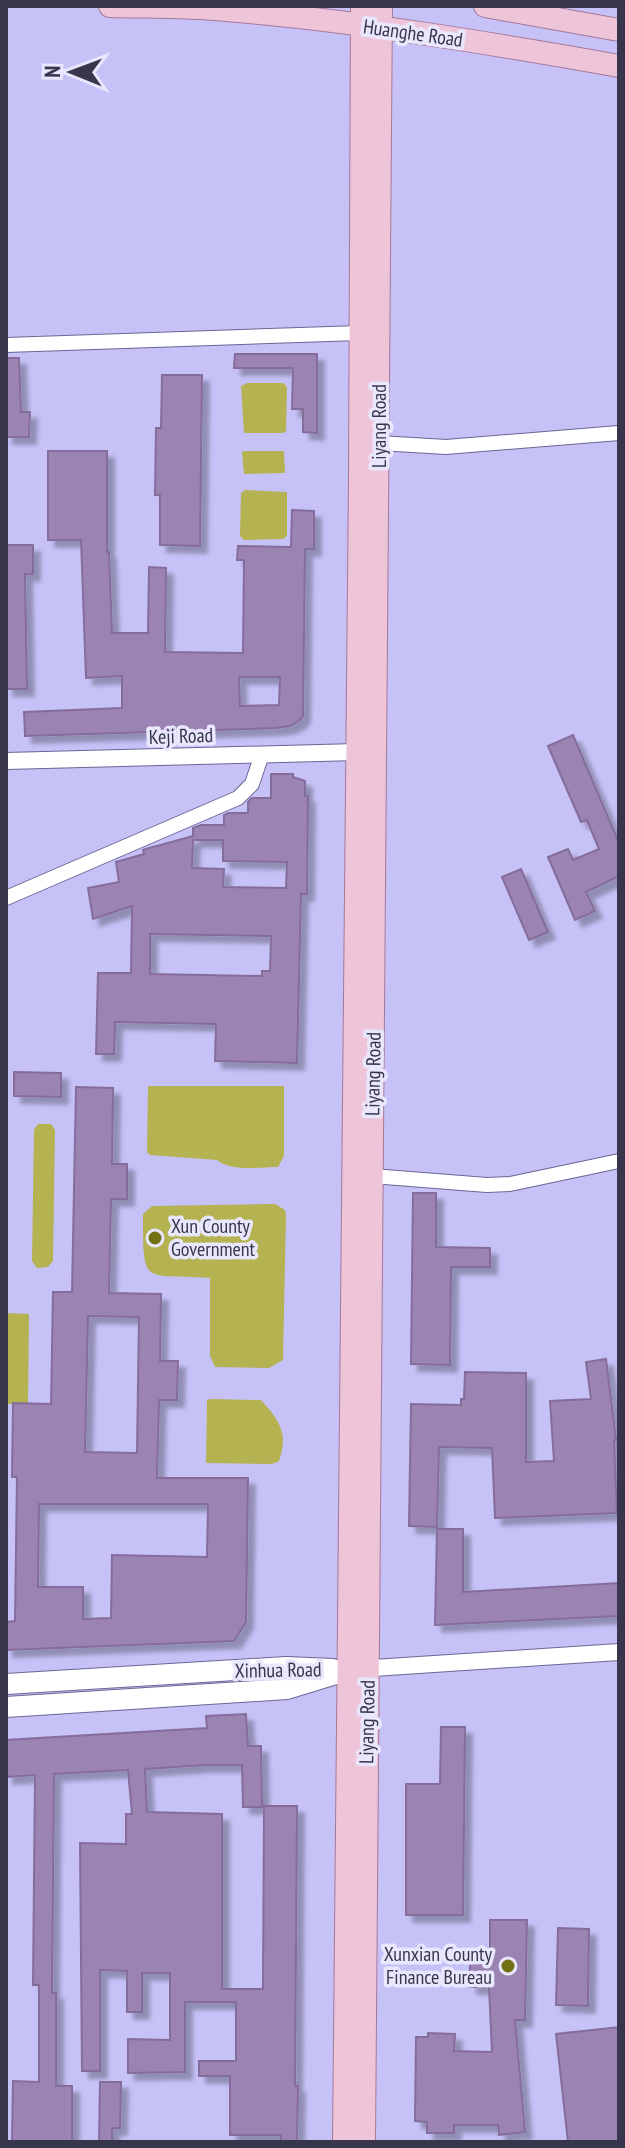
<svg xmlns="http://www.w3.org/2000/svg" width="625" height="2148" viewBox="0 0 625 2148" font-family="'PT Sans Narrow',sans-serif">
<defs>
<filter id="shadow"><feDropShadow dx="7" dy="7" stdDeviation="2" flood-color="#0004"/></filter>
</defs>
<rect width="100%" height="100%" fill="#c6c2f8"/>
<!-- green -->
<path fill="#b5b251" d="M247,383H283L287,387L286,431L283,433H244L241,386Z
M244,451H284L285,473L244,474L242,452Z
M245,490L287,492V536L283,539L244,540L240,536L241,493Z
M148,1086H284V1156L278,1167C260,1167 232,1172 217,1160L150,1155L147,1152Z
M38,1124H51L55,1130L53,1261L48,1267L37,1268L32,1261L34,1130Z
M275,1204L285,1210L286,1215L283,1360L269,1368L215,1367L210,1356V1278C143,1273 143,1289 143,1214L152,1206Z
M6,1313L29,1314L28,1404H6Z
M211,1399L261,1400C279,1420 289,1433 279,1461L272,1464L206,1463L207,1400Z"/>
<!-- building -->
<path fill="#9b83b3" stroke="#856d9b" stroke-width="2" fill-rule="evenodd" filter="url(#shadow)" d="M235,354H317V433L303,432V409H292L293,368H234Z
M6,358H19L21,412H30L29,437H6Z
M162,375H202L200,546L160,545V495H155L156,428H161Z
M48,451H107V552H109L112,633H148L149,567L166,568L165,652L243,653L244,560H237L238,546L291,547L292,510L314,511V549H305L303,716L300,720L290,726L276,728L25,736L24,712L122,708V676L86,678L81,540H48ZM239,677H280L279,705L240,706Z
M6,545H33V574H25L27,689H6Z
M573,735L619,843V876L586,892L595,911L575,920L548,857L568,849L573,860L599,849L587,820L581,822L548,746Z
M271,774H293V777L305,781V796H308L307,894H301L297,1063L215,1061L216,1024L115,1022L114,1054H96L98,973H131L132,906L93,919L88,888L119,882L116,862L144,854L143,850L146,849L193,836V828L201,825H224V815L228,813H248V802L252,798H271ZM193,840H223V861L287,862L286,888L223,887L224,869L192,868ZM150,934L271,936L270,971H262V976L150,974Z
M521,869L548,932L529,940L502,877Z
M14,1072L61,1073V1097L14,1096Z
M76,1087L113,1088L112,1164H127V1199H111L109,1293L161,1294L160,1361H178L177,1400H159L157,1478H248L246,1622L234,1641L6,1650V1622L15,1621L17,1477H12L13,1403L51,1404L53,1292H72ZM88,1316L139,1317L137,1453L85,1452ZM39,1504H208L207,1557L112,1555L111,1618L83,1619V1587H38Z
M413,1193H436V1247L490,1248V1267H451L450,1365L411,1364Z
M606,1359L616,1440H614L617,1513L495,1518L492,1448L439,1447L437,1527L409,1526L411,1404L461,1405V1399H464L465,1372L526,1373V1462L554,1461L550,1401L591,1399L586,1362Z
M437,1529H463V1592L619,1583V1616L435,1625Z
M246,1714L248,1746H261L262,1807H243L242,1765H206L145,1769L147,1812L222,1814V1989H263L264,1806H297L295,2086H298L297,2142H281V2135H230V2076H199V2061H236V2002H185V2072L128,2073V2039L170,2040V1973H142V2012H127V1971L100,1970V2071H82L80,1843L126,1844V1814H132L128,1770L54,1774L52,1993H56V2086H72V2142H12L13,2081L39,2082V1985H33L35,1775L6,1777V1740L207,1728L206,1716Z
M441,1727H465L463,1915H406V1784H440Z
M490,1920H527L525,2020H515L525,2132L499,2135L498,2125H454V2133H427V2122L415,2121L416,2037H428V2033L455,2034L454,2051L492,2052L489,1987H470V1950L490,1951Z
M558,1928L589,1929L588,2006L556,2005Z
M619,2027V2142H568L556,2034Z
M100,2082H121L120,2128H112V2142H99Z"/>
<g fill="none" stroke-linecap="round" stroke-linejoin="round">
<defs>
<path id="minor" d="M6,345L360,333
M379,443L446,447L619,433
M6,898L238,798L252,784L262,754
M372,1176L487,1185L510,1184L619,1161"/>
<path id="tertiary" d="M6,761L357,752
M358,1669L619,1652"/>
<path id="secondary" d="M6,1684L286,1667L333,1669
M6,1707L287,1689L349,1670"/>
<path id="primary" d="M110,6C148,7 187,6 226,10C358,21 489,43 619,66
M485,6L619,30
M344,2142L360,478L362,6
M364,2142L381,6"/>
</defs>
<!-- minor casing -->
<use href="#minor" stroke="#6a6696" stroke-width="16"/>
<!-- tertiary casing -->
<use href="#tertiary" stroke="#6a6696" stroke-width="18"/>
<!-- secondary casing -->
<use href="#secondary" stroke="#6a6696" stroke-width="22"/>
<!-- primary casing -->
<use href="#primary" stroke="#a67897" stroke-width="24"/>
<!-- minor -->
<use href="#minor" stroke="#fff" stroke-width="14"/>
<!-- tertiary -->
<use href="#tertiary" stroke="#fff" stroke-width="16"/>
<!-- secondary -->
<use href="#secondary" stroke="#fff" stroke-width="20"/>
<!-- primary -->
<use href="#primary" stroke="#eec4d9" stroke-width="22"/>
</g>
<!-- markers -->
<g fill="#747114" stroke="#e8e7fd" stroke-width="3">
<circle cx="155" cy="1238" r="8"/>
<circle cx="508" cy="1966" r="8"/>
</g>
<g text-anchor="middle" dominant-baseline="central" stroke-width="7" stroke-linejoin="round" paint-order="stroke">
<!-- street labels -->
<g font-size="20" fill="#38364c" stroke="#e8e7fd">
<text transform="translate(413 33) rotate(8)">Huanghe Road</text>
<text transform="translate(379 426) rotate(-90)">Liyang Road</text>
<text transform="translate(181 736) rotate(-2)">Keji Road</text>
<text transform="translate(373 1074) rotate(-89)">Liyang Road</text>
<text transform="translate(278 1670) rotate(-1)">Xinhua Road</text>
<text transform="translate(367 1722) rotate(-89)">Liyang Road</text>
</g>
<!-- poi labels -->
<g font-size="20" fill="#38364c" stroke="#e8e7fd" text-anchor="start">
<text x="171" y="1226">Xun County<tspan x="171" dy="23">Government</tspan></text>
<text x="492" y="1954" text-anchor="end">Xunxian County<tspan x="492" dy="23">Finance Bureau</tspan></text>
</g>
</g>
<!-- border -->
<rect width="625" height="2148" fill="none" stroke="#38364c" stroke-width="16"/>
<!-- north arrow -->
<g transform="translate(72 72) rotate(271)" stroke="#e8e7fd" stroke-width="6" paint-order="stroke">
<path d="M0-6L14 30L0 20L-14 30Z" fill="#38364c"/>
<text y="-12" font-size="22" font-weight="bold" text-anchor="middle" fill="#38364c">N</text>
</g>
</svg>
